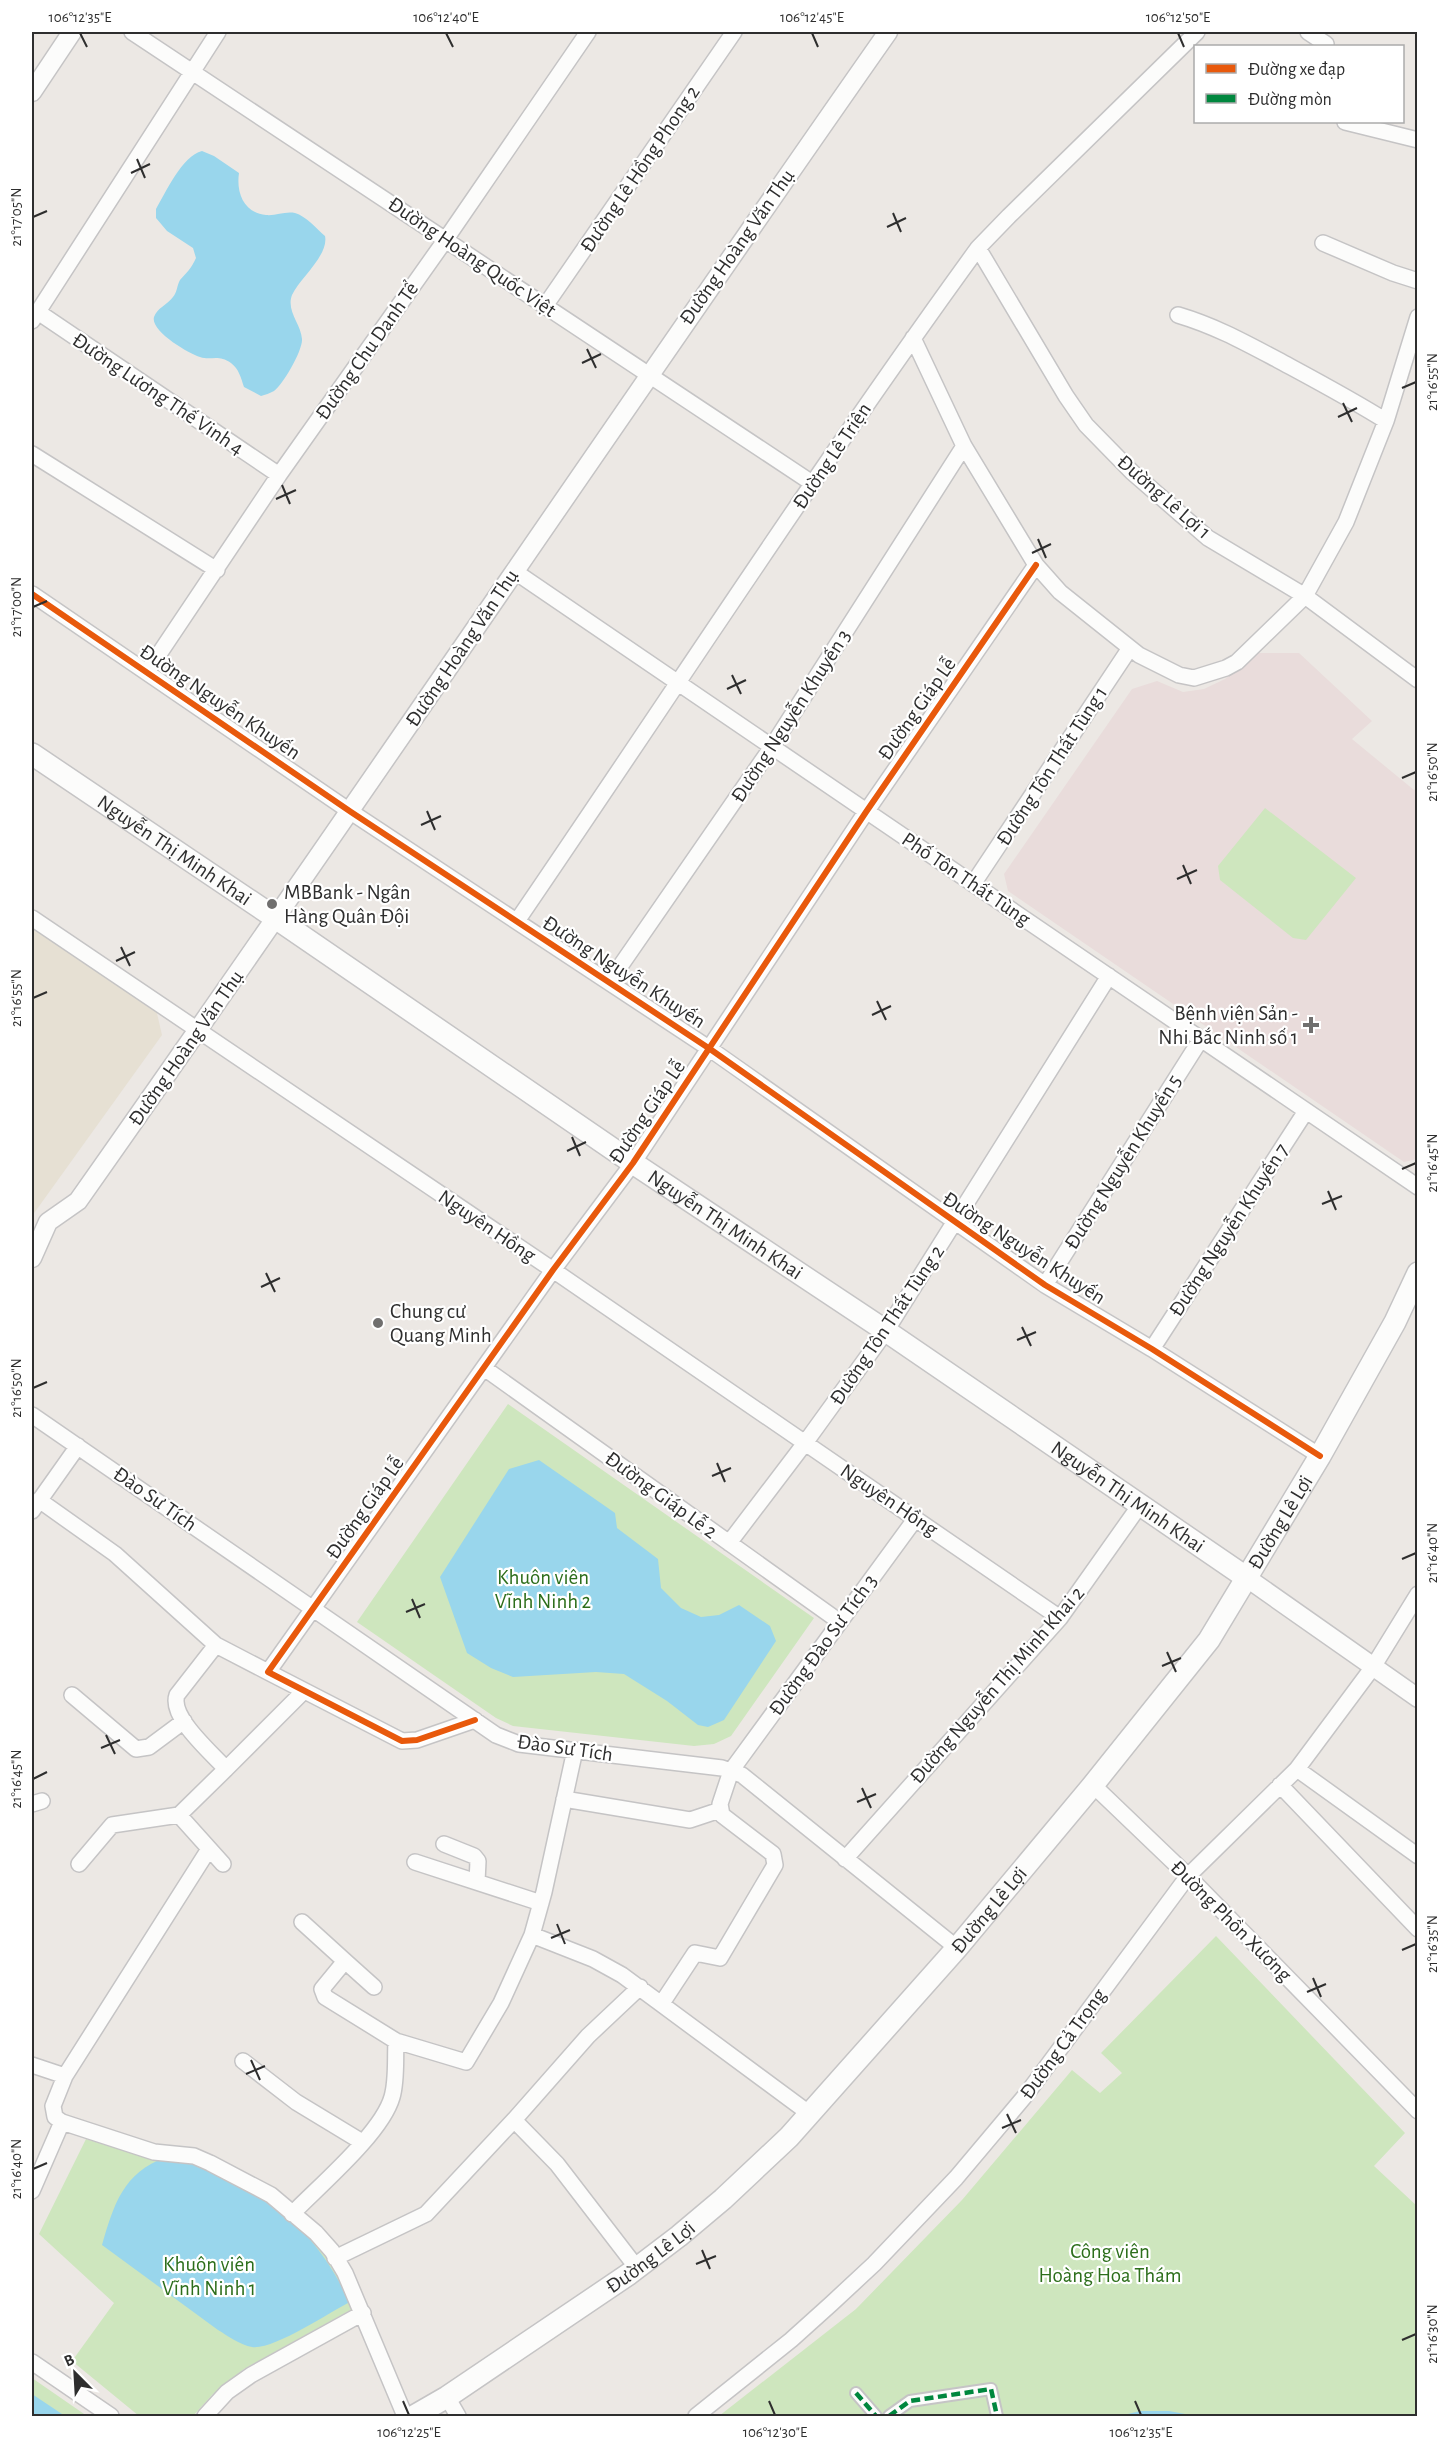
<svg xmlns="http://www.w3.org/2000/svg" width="1449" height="2448" viewBox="0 0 1449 2448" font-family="'Alegreya Sans',sans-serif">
<rect width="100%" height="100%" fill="#ece8e4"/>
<!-- education -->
<path fill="#e6e0d3" d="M32,925L156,1009L162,1035L32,1216Z"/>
<!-- medical -->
<path fill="#e9dcdb" d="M1257,653H1299L1372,721L1352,739L1414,790L1417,788V1159L1404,1162L1008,891L1004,874L1132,689L1157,681L1183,692L1204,689L1225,679Z"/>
<!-- green -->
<path fill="#cee6be" d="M1265,808L1356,878L1306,940L1293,938L1220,880L1218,866Z
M508,1404L814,1618L731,1736L714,1744L694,1746L513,1726L496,1718L357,1622Z
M1216,1936L1405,2133L1374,2166L1417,2206V2416H719L856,2309L962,2200L1072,2070L1100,2093L1122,2073L1101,2053Z
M86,2139L138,2155L181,2157L271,2199L328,2254L356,2307L244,2369L212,2395L193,2416H139L72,2361L114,2303L39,2234Z
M32,2378L87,2416H32Z"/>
<!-- water -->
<path fill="#99d6ec" d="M202,151L214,156L239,173C236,193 244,213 266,215C276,216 285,211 295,213C306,216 317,229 325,236C329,255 300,278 292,295C286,311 301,324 302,339C303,350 283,385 274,391C270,393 265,395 261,396L244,387C241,378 239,369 231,363C218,354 211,361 200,357C189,354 150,331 154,317C157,308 167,305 173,297C177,293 177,285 180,280C187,272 191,269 196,258L193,248L167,231L156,218V209C166,192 182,156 202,151Z
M539,1460L615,1513L617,1528L658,1559L661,1588L681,1608L701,1617L719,1615L739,1605L770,1626L776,1641L724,1720L708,1727L698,1725L667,1701L624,1674L596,1672L513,1677L491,1668L467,1653L440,1577L509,1469Z
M166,2157C177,2159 188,2159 198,2163C209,2166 220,2174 231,2179C289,2210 321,2243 350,2302C328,2313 274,2350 252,2347C240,2345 228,2336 218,2330L102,2245C114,2204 123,2173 166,2157Z
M32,2394L65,2416H32Z
M1140,2411H1169L1196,2416H1120Z"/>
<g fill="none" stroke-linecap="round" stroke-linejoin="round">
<defs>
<path id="pedestrian" d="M856,2393L876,2416
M889,2416L910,2401L991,2389L997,2416"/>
<path id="minor" d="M132,32L812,483
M1308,32L1326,44
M1345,122L1418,140
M1323,243L1393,273L1418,281
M978,248L1066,396L1086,425L1132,472L1208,538L1305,596L1418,680
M545,306L734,32
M38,312L279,475
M1178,315C1215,326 1244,342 1278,360C1315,380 1351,399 1386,421
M32,321L218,32
M913,338L964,446L1036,565L1060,592L1139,655L1179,675L1194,678L1226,668L1237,662L1305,596L1346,522L1386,421L1418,317
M32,454L217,570
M514,571L1418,1187
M32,594L351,812L710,1049L1045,1285L1152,1349L1320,1456
M147,672L279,475L446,239L588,32
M973,884L1130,648
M32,918L553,1270L1060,1618
M517,921C670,697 818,468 978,248L1009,216L1197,32
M610,981L771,748L964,446
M1045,1285L1201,1039
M1152,1349L1306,1111
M484,1368L840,1622
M32,1415L496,1735L519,1744L722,1768L742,1775L957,1948
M39,1500L115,1554L216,1645L268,1672
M32,1511L78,1446
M729,1543L805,1443L886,1331L1109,976
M216,1645L177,1695C169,1717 212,1753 226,1769L304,1691
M72,1695L136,1749L149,1747L184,1721
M475,1720L417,1740L402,1741L268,1672L553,1270L633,1163L866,812L1036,565
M1297,1769L1418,1856
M1093,1785L1188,1876L1418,2111
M1280,1785L1418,1929
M564,1799L690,1820L720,1810
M32,1804L42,1801
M444,1844L474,1856L478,1861L477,1882
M845,1859L1060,1618L1140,1505
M415,1862L541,1903
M79,1864L112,1825L179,1815
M223,1864L179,1815L226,1769
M302,1922L345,1961L322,1989L325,1997L396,2041
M532,1935L544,1892L575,1750
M345,1961L374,1987
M662,2003L695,1953L720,1958L775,1865L773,1854L722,1815L720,1804L731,1771L916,1518
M243,2061L296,2102L362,2142
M32,2065L65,2076
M514,2120L557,2164L637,2268
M62,2122L154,2152L194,2156L210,2163L271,2195L316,2233L332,2251L345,2273L405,2416
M32,2191L62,2122L55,2117L53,2106L65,2076L209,1849
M292,2214C319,2186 382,2133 392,2097C397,2080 395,2059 396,2041L466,2062L501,2003L532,1935L593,1959L622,1975L810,2114
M335,2258L426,2214L514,2120L588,2036L640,1987
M32,2362L111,2416
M447,2397L458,2416
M205,2416L227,2392L251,2375L363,2313
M696,2416L791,2340L831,2304L874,2264L956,2178L1025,2096L1188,1876L1297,1769L1373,1667L1418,1594"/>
<path id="tertiary" d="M32,92L72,32
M32,1258L48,1222L78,1201C351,814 616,420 888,32
M1247,1578L1418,1698"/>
<g id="secondary">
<path id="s1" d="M32,754L277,919L633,1163L886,1331L1247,1578"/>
<path id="s2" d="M414,2416L447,2397L629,2274L679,2236L723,2199L789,2137L957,1948L1093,1785L1209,1640L1320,1456L1395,1322L1418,1273"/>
</g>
</defs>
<!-- pedestrian casing -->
<use href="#pedestrian" stroke="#c5c4c5" stroke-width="14"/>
<!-- minor casing -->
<use href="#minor" stroke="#c5c4c5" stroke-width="18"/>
<!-- tertiary casing -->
<use href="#tertiary" stroke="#c5c4c5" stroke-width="21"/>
<!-- secondary casing -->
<use href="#secondary" stroke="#c5c4c5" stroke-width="24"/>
<!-- pedestrian -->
<use href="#pedestrian" stroke="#fcfcfb" stroke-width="10"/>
<!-- minor -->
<use href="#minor" stroke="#fcfcfb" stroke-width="15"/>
<!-- tertiary -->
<use href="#tertiary" stroke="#fcfcfb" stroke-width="18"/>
<!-- secondary -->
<use href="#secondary" stroke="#fcfcfb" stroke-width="21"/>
<!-- quiet -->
<path stroke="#00873e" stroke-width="4.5" stroke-dasharray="9 4.5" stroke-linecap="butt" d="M856,2393L876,2416
M889,2416L910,2401L991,2389L997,2416"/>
<defs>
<path id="cycleway" d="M32,594L351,812L710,1049L1045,1285L1152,1349L1320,1456
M475,1720L417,1740L402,1741L268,1672L553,1270L633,1163L866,812L1036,565"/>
</defs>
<!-- cycleway casing -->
<use href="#cycleway" stroke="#fff" stroke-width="10"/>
<!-- cycleway -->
<use href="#cycleway" stroke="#e8590c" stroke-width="6"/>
</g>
<!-- ticks -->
<path fill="none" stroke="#2e2e2e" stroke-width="2" d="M80,33L87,47M446,33L453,47M812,33L818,47M1178,33L1184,47M137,159L145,178M131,173L150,164M893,213L901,232M33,217L47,211M887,227L906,218M587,349L596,368M582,363L601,354M1402,388L1416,382M1343,403L1352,422M1338,417L1357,408M282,485L290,504M276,499L296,490M1038,539L1046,558M1032,553L1051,544M33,607L47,601M732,675L741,694M727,689L746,680M1402,778L1416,772M427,811L435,830M421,825L441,816M1183,865L1191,884M1177,879L1197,870M121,947L130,966M116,961L135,952M33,998L47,992M877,1001L886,1020M872,1015L891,1006M572,1137L580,1156M567,1151L586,1142M1402,1169L1416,1163M1328,1191L1336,1210M1322,1204L1342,1196M266,1273L275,1292M261,1287L280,1278M1022,1327L1031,1346M1017,1340L1036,1332M33,1388L47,1382M717,1463L725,1482M712,1476L731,1468M1402,1559L1416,1553M412,1599L420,1618M406,1612L425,1604M1167,1652L1176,1672M1162,1666L1181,1658M106,1735L115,1754M101,1748L120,1740M33,1779L47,1772M862,1788L871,1808M857,1802L876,1794M557,1924L565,1944M551,1938L570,1930M1402,1950L1416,1944M1313,1978L1321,1997M1307,1992L1326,1984M251,2060L260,2080M246,2074L265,2066M1007,2114L1016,2133M1002,2128L1021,2120M33,2169L47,2163M702,2250L710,2269M696,2264L716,2256M1402,2340L1416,2334M403,2401L409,2415M769,2401L775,2415M1135,2401L1141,2415"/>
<!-- markers -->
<g fill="#706f6e" stroke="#fff" stroke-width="2">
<circle cx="272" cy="904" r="6"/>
<path d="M1308 1016h6v6h6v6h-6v6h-6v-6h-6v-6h6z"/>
<circle cx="378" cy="1323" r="6"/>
</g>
<g text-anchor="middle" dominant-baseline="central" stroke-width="4.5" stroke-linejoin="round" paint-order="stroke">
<!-- street labels -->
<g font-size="21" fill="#2e2e2e" stroke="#fff">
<text transform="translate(640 169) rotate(-56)">Đường Lê Hồng Phong 2</text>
<text transform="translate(737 247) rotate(-55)">Đường Hoàng Văn Thụ</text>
<text transform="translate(472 257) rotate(34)">Đường Hoàng Quốc Việt</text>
<text transform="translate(367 351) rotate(-55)">Đường Chu Danh Tể</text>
<text transform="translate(158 394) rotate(34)">Đường Lương Thế Vinh 4</text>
<text transform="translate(832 456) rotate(-56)">Đường Lê Triện</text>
<text transform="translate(1164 497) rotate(41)">Đường Lê Lợi 1</text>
<text transform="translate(462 648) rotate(-56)">Đường Hoàng Văn Thụ</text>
<text transform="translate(220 702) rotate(34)">Đường Nguyễn Khuyến</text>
<text transform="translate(917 709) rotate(-55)">Đường Giáp Lễ</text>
<text transform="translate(791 716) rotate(-57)">Đường Nguyễn Khuyến 3</text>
<text transform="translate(1052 766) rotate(-57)">Đường Tôn Thất Tùng 1</text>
<text stroke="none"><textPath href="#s1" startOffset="172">Nguyễn Thị Minh Khai</textPath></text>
<text transform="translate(966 879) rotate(34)">Phố Tôn Thất Tùng</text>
<text transform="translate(624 972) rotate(33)">Đường Nguyễn Khuyến</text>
<text transform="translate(186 1048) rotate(-55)">Đường Hoàng Văn Thụ</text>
<text transform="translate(647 1112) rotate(-56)">Đường Giáp Lễ</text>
<text transform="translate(1123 1162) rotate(-58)">Đường Nguyễn Khuyến 5</text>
<text stroke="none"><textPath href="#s1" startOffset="838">Nguyễn Thị Minh Khai</textPath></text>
<text transform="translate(487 1226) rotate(34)">Nguyên Hồng</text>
<text transform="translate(1229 1230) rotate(-57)">Đường Nguyễn Khuyến 7</text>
<text transform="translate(1024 1248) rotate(33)">Đường Nguyễn Khuyến</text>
<text transform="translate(887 1325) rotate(-56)">Đường Tôn Thất Tùng 2</text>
<text transform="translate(661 1495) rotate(36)">Đường Giáp Lễ 2</text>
<text stroke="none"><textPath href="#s1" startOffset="1324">Nguyễn Thị Minh Khai</textPath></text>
<text transform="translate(155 1499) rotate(35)">Đào Sư Tích</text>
<text transform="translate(889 1500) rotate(34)">Nguyên Hồng</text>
<text transform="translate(365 1508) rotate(-55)">Đường Giáp Lễ</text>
<text stroke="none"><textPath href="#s2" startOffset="1257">Đường Lê Lợi</textPath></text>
<text transform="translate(823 1645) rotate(-54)">Đường Đào Sư Tích 3</text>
<text transform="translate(997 1685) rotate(-49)">Đường Nguyễn Thị Minh Khai 2</text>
<text transform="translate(565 1748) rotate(8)">Đào Sư Tích</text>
<text stroke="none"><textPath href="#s2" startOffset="771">Đường Lê Lợi</textPath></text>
<text transform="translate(1231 1921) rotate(45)">Đường Phồn Xương</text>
<text transform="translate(1063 2044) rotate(-54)">Đường Cả Trọng</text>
<text stroke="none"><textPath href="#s2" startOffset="285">Đường Lê Lợi</textPath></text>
</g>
<!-- poi labels -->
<g font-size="21" fill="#2e2e2e" stroke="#fff" text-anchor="start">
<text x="284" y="892">MBBank - Ngân<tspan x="284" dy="24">Hàng Quân Đội</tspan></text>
<text x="1298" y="1013" text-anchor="end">Bệnh viện Sản -<tspan x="1298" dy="24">Nhi Bắc Ninh số 1</tspan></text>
<text x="390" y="1311">Chung cư<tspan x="390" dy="24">Quang Minh</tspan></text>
</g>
<!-- park labels -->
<g font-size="21" fill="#2c6e1b" stroke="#fff">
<text x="543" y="1577">Khuôn viên<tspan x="543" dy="24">Vĩnh Ninh 2</tspan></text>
<text x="1110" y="2251">Công viên<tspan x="1110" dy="24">Hoàng Hoa Thám</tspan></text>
<text x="209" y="2264">Khuôn viên<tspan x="209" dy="24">Vĩnh Ninh 1</tspan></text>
</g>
</g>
<!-- border -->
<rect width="1449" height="2448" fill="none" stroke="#ffffff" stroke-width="66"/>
<!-- legend -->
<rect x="1194" y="45" width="210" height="78" fill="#ffffff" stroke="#ababab" stroke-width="1.5"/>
<rect x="1206" y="64" width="30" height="9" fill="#e8590c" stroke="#ababab" stroke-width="1.5"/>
<text x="1248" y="75" font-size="18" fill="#2e2e2e">Đường xe đạp</text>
<rect x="1206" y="94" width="30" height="9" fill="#00873e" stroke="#ababab" stroke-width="1.5"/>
<text x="1248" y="105" font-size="18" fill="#2e2e2e">Đường mòn</text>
<!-- north arrow -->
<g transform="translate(75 2373) rotate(336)" stroke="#ffffff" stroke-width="4.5" paint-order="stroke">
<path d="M0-4.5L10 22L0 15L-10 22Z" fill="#2e2e2e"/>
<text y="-9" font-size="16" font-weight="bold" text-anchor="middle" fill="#2e2e2e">B</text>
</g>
<rect x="33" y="33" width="1383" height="2382" fill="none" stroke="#2e2e2e" stroke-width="2"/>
<g font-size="15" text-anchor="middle" fill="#2e2e2e">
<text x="80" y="22">106°12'35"E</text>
<text x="446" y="22">106°12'40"E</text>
<text x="812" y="22">106°12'45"E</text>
<text x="1178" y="22">106°12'50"E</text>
<text transform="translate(16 217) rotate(-90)" y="5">21°17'05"N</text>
<text transform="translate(1432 382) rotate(-90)" y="5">21°16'55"N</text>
<text transform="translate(16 607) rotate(-90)" y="5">21°17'00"N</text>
<text transform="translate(1432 772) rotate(-90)" y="5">21°16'50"N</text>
<text transform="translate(16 998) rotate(-90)" y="5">21°16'55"N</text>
<text transform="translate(1432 1163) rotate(-90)" y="5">21°16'45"N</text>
<text transform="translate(16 1388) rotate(-90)" y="5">21°16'50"N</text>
<text transform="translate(1432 1553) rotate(-90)" y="5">21°16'40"N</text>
<text transform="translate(16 1779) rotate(-90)" y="5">21°16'45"N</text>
<text transform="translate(1432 1944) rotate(-90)" y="5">21°16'35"N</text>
<text transform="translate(16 2169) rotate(-90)" y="5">21°16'40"N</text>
<text transform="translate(1432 2334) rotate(-90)" y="5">21°16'30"N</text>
<text x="409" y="2437">106°12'25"E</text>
<text x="775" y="2437">106°12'30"E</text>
<text x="1141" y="2437">106°12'35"E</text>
</g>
</svg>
